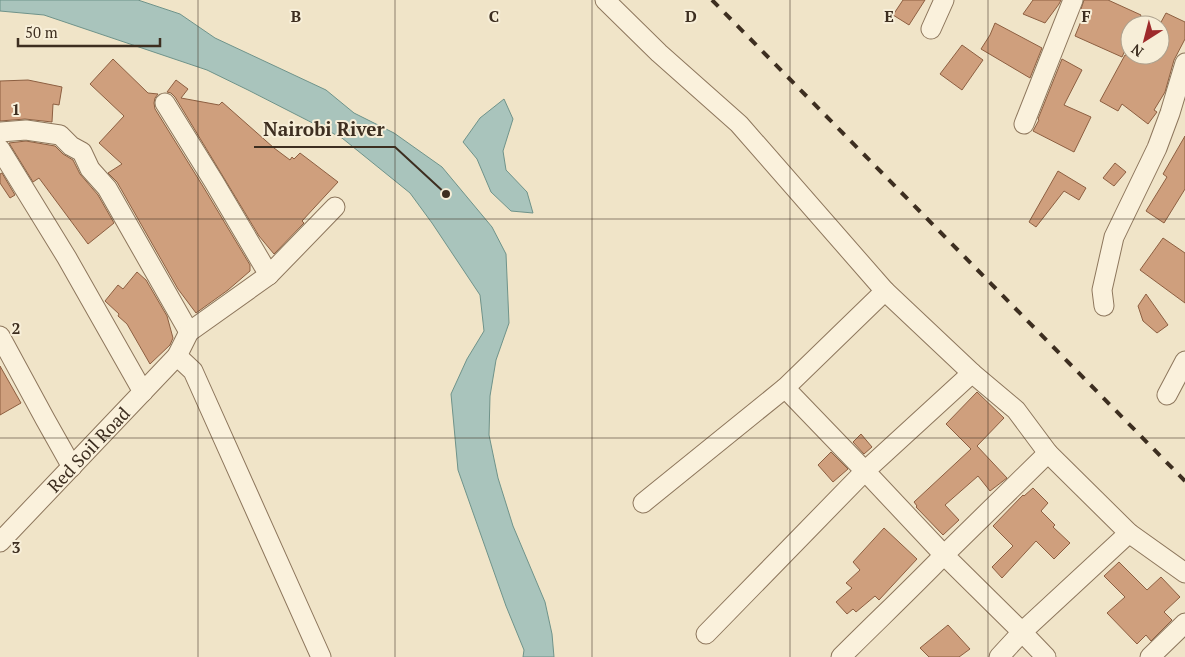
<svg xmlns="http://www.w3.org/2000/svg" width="1185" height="657" viewBox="0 0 1185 657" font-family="'PT Serif',serif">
<rect width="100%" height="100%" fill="#f0e4c8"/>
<!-- water -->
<path fill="#a9c4bc" stroke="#6f938a" d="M0,0H138L180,14L215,38L326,90L354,113L394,133L442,167L492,227L506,254L509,323L496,360L490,396L489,435L498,478L513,526L545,602L552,634L554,657H523L524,650L506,606L458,470L451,394L467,359L484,331L480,295L432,223L410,193L342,138L248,90L207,70L44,15L0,11Z
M504,99L513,119L503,151L506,170L527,192L533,213L511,211L491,192L477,159L463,142L480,118Z"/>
<!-- building -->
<path fill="#cf9f7d" stroke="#8d5f41" d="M903,0H925L909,25L893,15Z
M1033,0H1061L1059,4L1045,23L1023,14Z
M1084,0H1108L1141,15L1137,25H1130V40L1122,57L1075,36L1084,14L1080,12Z
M1166,13L1185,22V39L1174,60L1165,92L1154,110L1157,112L1148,124L1122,104L1118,111L1100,101L1125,55H1160V24Z
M995,23L1042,48L1030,78L981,49L990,35Z
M962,45L983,60L962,90L940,74Z
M113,59L148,93L158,94L155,98L154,103L155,109L204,188L250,265V271L228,290L196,313L178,289L117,182L108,173L122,164L99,143L124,116L90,84Z
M1062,59L1082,70L1064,105L1091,117L1074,152L1033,131L1039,120L1038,119Z
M28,80L62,87L59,105L53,104L52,122L25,119L0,121V81Z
M176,80L188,89L181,98L219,105L222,102L274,148L290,160L292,157L294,159L300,153L338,182L302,221L304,223L274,254L259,236L175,97L171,93L167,92Z
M1185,136V189L1164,223L1146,211L1167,177L1163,174Z
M26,141L55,146L63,154L73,160L80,174L98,195L114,223L88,244L39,178L33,182L9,143Z
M1115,163L1126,172L1114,186L1103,178Z
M1058,171L1086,188L1079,200L1064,191L1036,227L1029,222Z
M2,173L15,195L10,198L0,183V174Z
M1163,238L1185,253V303L1140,270Z
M137,272L146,280L167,316L173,338L170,345L150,364L127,324L118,316L119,314L105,301L118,285L123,289Z
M1146,294L1168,325L1157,333L1143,321L1138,306Z
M0,366L21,403L0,415Z
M977,392L1004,418L977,446L1007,478L990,491L978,476L945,505L959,520L943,535L916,507L917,506L914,502L971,449L946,424Z
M861,434L872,447L864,454L853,442Z
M831,452L848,469L833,482L818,465Z
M1033,488L1048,503L1041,511L1055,525L1053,527L1070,543L1054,559L1036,541L1002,578L992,567L1013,546L993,526L1023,495L1024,496Z
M884,528L917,559L879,600L875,596L856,612L853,609L847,614L836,602L852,588L846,583L860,570L853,562Z
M1119,562L1147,590L1161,577L1180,597L1164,612L1172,620L1151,641L1146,635L1137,644L1107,613L1125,597L1104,576Z
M948,625L970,649L959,657H929L920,648Z"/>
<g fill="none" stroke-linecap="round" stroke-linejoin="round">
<defs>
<g id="minor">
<path d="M605,0L659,53L739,124L885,291"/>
<path d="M931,29L944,0"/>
<path d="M165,103L214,182L269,275"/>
<path d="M1024,124L1073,0"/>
<path d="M0,132L26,130L60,135L71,146L82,152L90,169L107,188L189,332"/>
<path d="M0,149L67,258L143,392"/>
<path d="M1104,306L1102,290L1114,237L1157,148L1170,113L1185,63"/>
<path d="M0,336L45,419L72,467"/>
<path d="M177,356L193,371L321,657"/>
<path d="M1167,395L1185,361"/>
<path d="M643,503L785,388L885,291L972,373"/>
<path id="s1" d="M0,542L177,356L189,332L269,275L335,207"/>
<path d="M706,634L865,471L785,388"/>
<path d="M841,657C875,623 910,590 944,555L865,471L972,373L1016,410L1048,453"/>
<path d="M999,657L1022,632L1129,533"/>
<path d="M1046,657L1022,632L944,555L1048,453L1129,533L1185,573"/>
<path d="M1150,657L1185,623"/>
</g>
</defs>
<!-- minor casing -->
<use href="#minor" stroke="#8d765c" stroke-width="21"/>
<!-- minor -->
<use href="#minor" stroke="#faf1dc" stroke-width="19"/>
<!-- rail -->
<path stroke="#3d2e20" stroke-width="4" stroke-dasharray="9 9" stroke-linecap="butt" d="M712,0L1185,481"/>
</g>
<!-- grid -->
<path fill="none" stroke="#3d2e20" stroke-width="1" stroke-opacity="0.55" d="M198,0V657M395,0V657M592,0V657M790,0V657M988,0V657M0,219H1185M0,438H1185"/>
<g text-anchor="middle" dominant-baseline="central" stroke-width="4" stroke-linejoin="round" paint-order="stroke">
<!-- street labels -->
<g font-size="18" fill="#3d2e20" stroke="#f7eed8">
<text stroke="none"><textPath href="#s1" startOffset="128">Red Soil Road</textPath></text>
</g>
</g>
<g font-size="16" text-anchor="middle" font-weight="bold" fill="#3d2e20" stroke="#f7eed8" stroke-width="4" stroke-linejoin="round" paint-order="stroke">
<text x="296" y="22">B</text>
<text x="494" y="22">C</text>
<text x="691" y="22">D</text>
<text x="889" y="22">E</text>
<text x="1086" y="22">F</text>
<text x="16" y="115">1</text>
<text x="16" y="334">2</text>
<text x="16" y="553">3</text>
</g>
<!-- callouts -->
<path fill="none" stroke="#3d2e20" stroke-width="2" d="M446 194L395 147H254"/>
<circle fill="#3d2e20" stroke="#f7eed8" stroke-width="2" cx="446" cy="194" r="5"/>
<g font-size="19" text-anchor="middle" font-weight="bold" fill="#3d2e20" stroke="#f7eed8" stroke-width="4" stroke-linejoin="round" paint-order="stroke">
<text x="324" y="136">Nairobi River</text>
</g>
<!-- north arrow -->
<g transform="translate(1145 40) rotate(216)"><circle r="24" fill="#f7eed8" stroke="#ada18e"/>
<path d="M0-4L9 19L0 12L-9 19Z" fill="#9e2a2b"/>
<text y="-8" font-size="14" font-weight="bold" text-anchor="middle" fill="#3d2e20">N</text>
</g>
<!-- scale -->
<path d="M18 38v8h142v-8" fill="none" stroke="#3d2e20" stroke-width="2.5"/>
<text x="25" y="38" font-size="15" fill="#3d2e20" stroke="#f7eed8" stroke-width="4" paint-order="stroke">50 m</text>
</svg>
